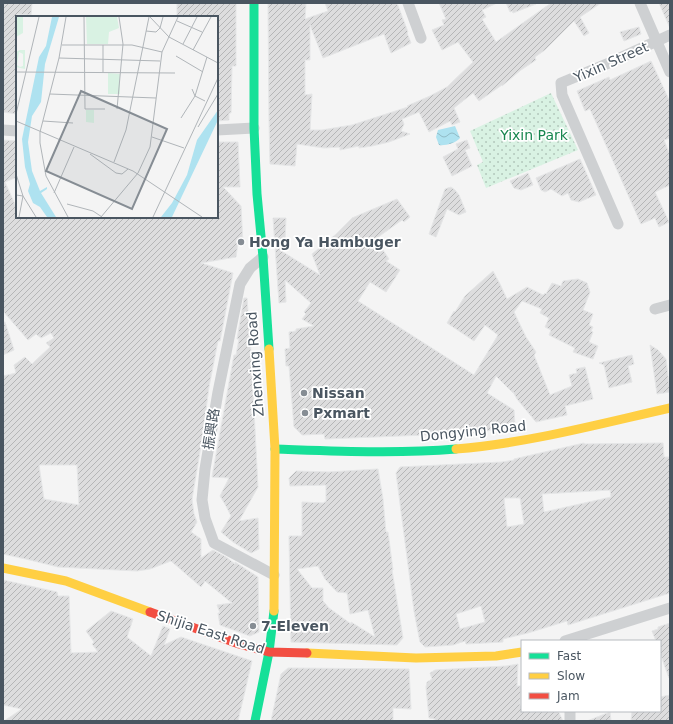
<svg xmlns="http://www.w3.org/2000/svg" width="673" height="724" viewBox="0 0 673 724" font-family="'DejaVu Sans','Noto Sans TC',sans-serif">
<defs>
<pattern id="park-dots" width="8" height="8" patternUnits="userSpaceOnUse"><rect width="8" height="8" fill="#d9f2e3"/><path d="M2 2h.1M6 6h.1" fill="none" stroke="#b2c7bb" stroke-width="1.8" stroke-linecap="round"/></pattern>
<pattern id="water-waves" width="16" height="10" patternUnits="userSpaceOnUse"><rect width="16" height="10" fill="#aee2f0"/><path d="M0 5q4-4 8 0t8 0" fill="none" stroke="#90bac6"/></pattern>
<pattern id="building-hatch" width="6" height="6" patternUnits="userSpaceOnUse"><rect width="6" height="6" fill="#ddddde"/><path d="M-1 1l2-2M0 6l6-6M5 7l2-2" fill="none" stroke="#b5b6b7"/></pattern>
</defs>
<rect width="100%" height="100%" fill="#f4f4f4"/>
<!-- park -->
<path fill="url(#park-dots)" d="M551,93L578,150L486,188L477,165L483,162L470,131Z"/>
<!-- water -->
<path fill="url(#water-waves)" d="M455,126L460,138C456,143 445,146 439,145L436,137L438,130Z"/>
<!-- building -->
<path fill="url(#building-hatch)" stroke="#e5e6e7" fill-rule="evenodd" d="M3,3H32L31,15L17,14V114L3,112Z
M177,3H236V66H232L231,113H229V120L217,121V17H177Z
M268,3H306L305,19L328,11L325,3H397L408,32L407,33L411,43L391,53L384,34L323,58L310,25V60H305V95L312,94L310,130H322L352,125L408,107L407,106L430,96L447,87L473,62L458,42L442,50L432,30L444,25L442,20L446,19L439,3H497L482,10L486,17L482,19L496,42L551,3H601L580,17L589,33L584,36L574,21L545,50L535,57L536,60L521,70L502,86V85L479,101L473,93L454,108L460,122L452,125L450,121L429,132L419,112L402,119L404,124L401,131L410,134L389,142L372,146L359,148V146L340,150V147L324,148L297,144L295,166L270,164L269,120Z
M506,3H536V4L513,13L512,11L510,12Z
M659,3H670V28Z
M639,27L641,34L624,41L620,32Z
M651,61L670,102V138L664,140L670,155V185L655,192L669,222L659,227L655,218L641,224L590,109L585,111L577,91L609,77L610,80Z
M3,140L17,141V177L5,182L17,209V217H217V142H238L240,187H223L241,206L243,244L238,243L236,257L201,263L233,273L220,341H218L209,387L202,440L192,499L194,514L197,522L191,532L201,539V558L213,550L226,557L235,564V562L238,564L258,577L259,632L250,636L220,625L218,613H220L217,605L232,603L205,581L201,587L171,561L150,569L137,571L58,567L30,560L3,554V376L16,373L14,365L25,357L32,364L50,347L46,343L54,338L51,333L41,338L36,334L28,340L3,311ZM39,465H77L79,505L44,499Z
M467,140L470,148L465,150L472,166L452,176L443,157L458,149L456,144Z
M580,159L596,195L579,202L571,200L568,193L562,196L551,189L545,192L541,190L536,178Z
M528,173L533,185L521,190L514,188L510,181Z
M451,187L455,190L459,195L466,212L459,215L447,209L436,237L429,234L445,189Z
M397,199L410,217L404,222L402,220L374,240L381,247L389,259L386,261L400,270L386,292L370,282L358,301L474,375L498,335L485,325L474,341L447,323L454,311L455,312L465,296L493,271L500,284L507,299L527,287L543,295L545,293L546,294L552,283L561,286L563,281L578,279L587,283L590,292L583,310L593,314L589,325L593,327L591,331L593,332L589,342L598,346L593,359L573,352L575,348L549,335L551,330L545,327L549,318L540,313L542,309L522,301L514,312L526,337L536,352L534,355L550,395L572,386L569,375L577,373L576,369L585,367L593,399L565,406L567,415L536,422L517,399L513,392V393L496,376L487,393L514,410L515,426L475,433L325,439L324,434L302,435L294,427L289,366H286L285,349L290,348L289,332L296,331V329L314,326L302,319L306,314L304,312L311,303L285,280L286,302L279,303L273,218H286L285,241L283,252L320,275L312,254L335,235L352,218Z
M244,298H247L251,352L258,487L239,521L258,518L259,549L251,553L233,542L221,532L231,516L226,506L220,496L229,478L212,477L234,355H236L239,339H237Z
M3,322H5L14,350L3,355Z
M650,345L658,350L666,359L670,392L657,394Z
M632,355L634,364L628,366L632,382L609,388L604,365L599,363Z
M584,443L585,444L663,443L664,457H670V593L568,625L567,621L528,633L503,639V642L466,644L465,641L453,645L425,647L420,642L414,611L396,473L400,467L502,462L514,460V459ZM610,490L611,497L544,512L542,494ZM504,498H520L524,524L507,527ZM481,606L485,622L460,629L456,614Z
M378,469L383,499L386,532H388L393,570H392L403,638L397,645L291,642L289,536H302V502L324,503V502H326V485L290,486L289,478L296,471L329,472ZM318,566L325,579L337,592L347,593L350,614L368,610L375,637L351,622V624L329,608L323,601V588H312L297,569Z
M3,580L57,592L58,596H69L71,653L98,652L92,644L94,642L86,631L111,611L133,619L127,637L151,656L163,626L170,629L164,645L181,637L252,661L238,721H4L22,709L3,705Z
M670,623V678H669L660,653V641H656L652,631L658,629V627Z
M518,664L517,686H521L520,705L522,706V711H558L563,721H435V719L429,718L426,687L427,682L432,679L430,673L435,670L506,666Z
M288,668L409,669L411,709L393,708V721H271L281,674Z
M670,695V721H631L632,711H660V697Z
M610,712L611,721H587Z"/>
<g fill="none" stroke-linecap="round" stroke-linejoin="round">
<!-- street -->
<path stroke="#ced0d2" stroke-width="11" d="M408,3L421,38
M640,3L670,72
M3,130L17,131
M217,130L254,128
M618,224L562,95L561,83L609,63L670,35
M263,257L250,268L240,284L218,392L205,469L202,500L205,518L214,543L274,575
M655,309L670,305
M565,641L670,608
M570,711V721"/>
<!-- fast -->
<path stroke="#16e098" stroke-width="9" d="M254,3V128L257,194L263,257L269,349
M275,449C335,451 396,454 456,449
M255,721L269,652L274,611"/>
<!-- slow -->
<path stroke="#ffcf43" stroke-width="9" d="M269,349L275,449L274,611
M456,449C529,443 599,424 670,408
M3,568L66,581L150,612
M307,653L416,658L496,656L522,652"/>
<!-- jam -->
<path stroke="#f24e42" stroke-width="9" d="M150,612L239,644L269,652L307,653"/>
</g>
<!-- markers -->
<g fill="#868d94" stroke="#fff" stroke-width="1.5">
<circle cx="241" cy="242" r="4"/>
<circle cx="304" cy="393" r="4"/>
<circle cx="305" cy="413" r="4"/>
<circle cx="253" cy="626" r="4"/>
</g>
<g text-anchor="middle" dominant-baseline="central" stroke-width="3.5" stroke-linejoin="round" paint-order="stroke">
<!-- street labels -->
<g font-size="14" fill="#4a5661" stroke="#fff">
<text transform="translate(611 62) rotate(-24)">Yixin Street</text>
<text transform="translate(255 364) rotate(-94)">Zhenxing Road</text>
<text transform="translate(211 429) rotate(-81)">振興路</text>
<text transform="translate(473 431) rotate(-6)">Dongying Road</text>
<text transform="translate(211 632) rotate(18)">Shijia East Road</text>
</g>
<!-- park labels -->
<g font-size="14" fill="#17864f" stroke="#fff">
<text x="534" y="135">Yixin Park</text>
</g>
<!-- poi labels -->
<g font-size="14" font-weight="bold" fill="#4a5661" stroke="#fff" text-anchor="start">
<text x="249" y="242">Hong Ya Hambuger</text>
<text x="312" y="393">Nissan</text>
<text x="313" y="413">Pxmart</text>
<text x="261" y="626">7-Eleven</text>
</g>
</g>
<!-- overview -->
<g transform="translate(16 16)">
<rect width="202" height="202" fill="#f4f4f4"/>
<path d="M0,1H7V17L0,21ZM4,34H9V53L0,51V36ZM3,36L7,38V50L4,51L1,49Z" fill="#d9f2e3" fill-rule="evenodd"/>
<path d="M70,1H101L103,12L93,16L92,28H71ZM92,57L104,58V78H92ZM70,94H78V107L70,106Z" fill="#d9f2e3"/>
<path d="M36,1H43L29,48L25,86L16,100L12,126L16,155L24,175L31,171V173L25,177L40,201H31L24,191L17,187L12,175L14,168L9,151L6,123L23,41L30,30ZM202,94V104L156,201H145L156,187L171,159L181,124Z" fill="#aee2f0"/>
<path fill="none" stroke="#b0b5b9" stroke-width="1" d="M50,1L43,42L24,116V127L30,160L52,201M68,1L69,93H89M134,1L153,21L202,47M161,5L186,16M130,15L140,16L144,12L147,1M167,28L181,1M46,29H116L146,36M87,29V56M177,34L195,1M160,40L187,56M43,42L144,45M0,56L159,57M34,78L140,82M189,85L179,80L191,41M101,93L107,28L103,1M0,98L23,1M165,102L179,80L176,73M0,105L117,155L186,201M27,105L57,107M182,111L202,78M136,121L168,132M74,138L100,157L106,158L112,153M98,146L110,114L133,1M0,158L7,180L20,201M38,177L58,131M0,179L7,180L3,201M51,188L77,195L86,201M85,201L122,157L134,131L146,36L162,1M137,201L202,62"/>
<path fill="#868d94" fill-opacity="0.15" stroke="#868d94" stroke-width="2" d="M65,75L151,113L116,193L30,155Z"/>
<rect width="202" height="202" fill="none" stroke="#4a5661" stroke-width="2"/>
</g>
<!-- border -->
<rect width="673" height="724" fill="none" stroke="#4a5661" stroke-width="8"/>
<!-- legend -->
<rect x="521" y="640" width="140" height="72" fill="#ffffff" stroke="#b7bbc0"/>
<rect x="529" y="653" width="20" height="6" fill="#16e098" stroke="#b7bbc0"/>
<text x="557" y="660" font-size="12" fill="#4a5661">Fast</text>
<rect x="529" y="673" width="20" height="6" fill="#ffcf43" stroke="#b7bbc0"/>
<text x="557" y="680" font-size="12" fill="#4a5661">Slow</text>
<rect x="529" y="693" width="20" height="6" fill="#f24e42" stroke="#b7bbc0"/>
<text x="557" y="700" font-size="12" fill="#4a5661">Jam</text>
</svg>
